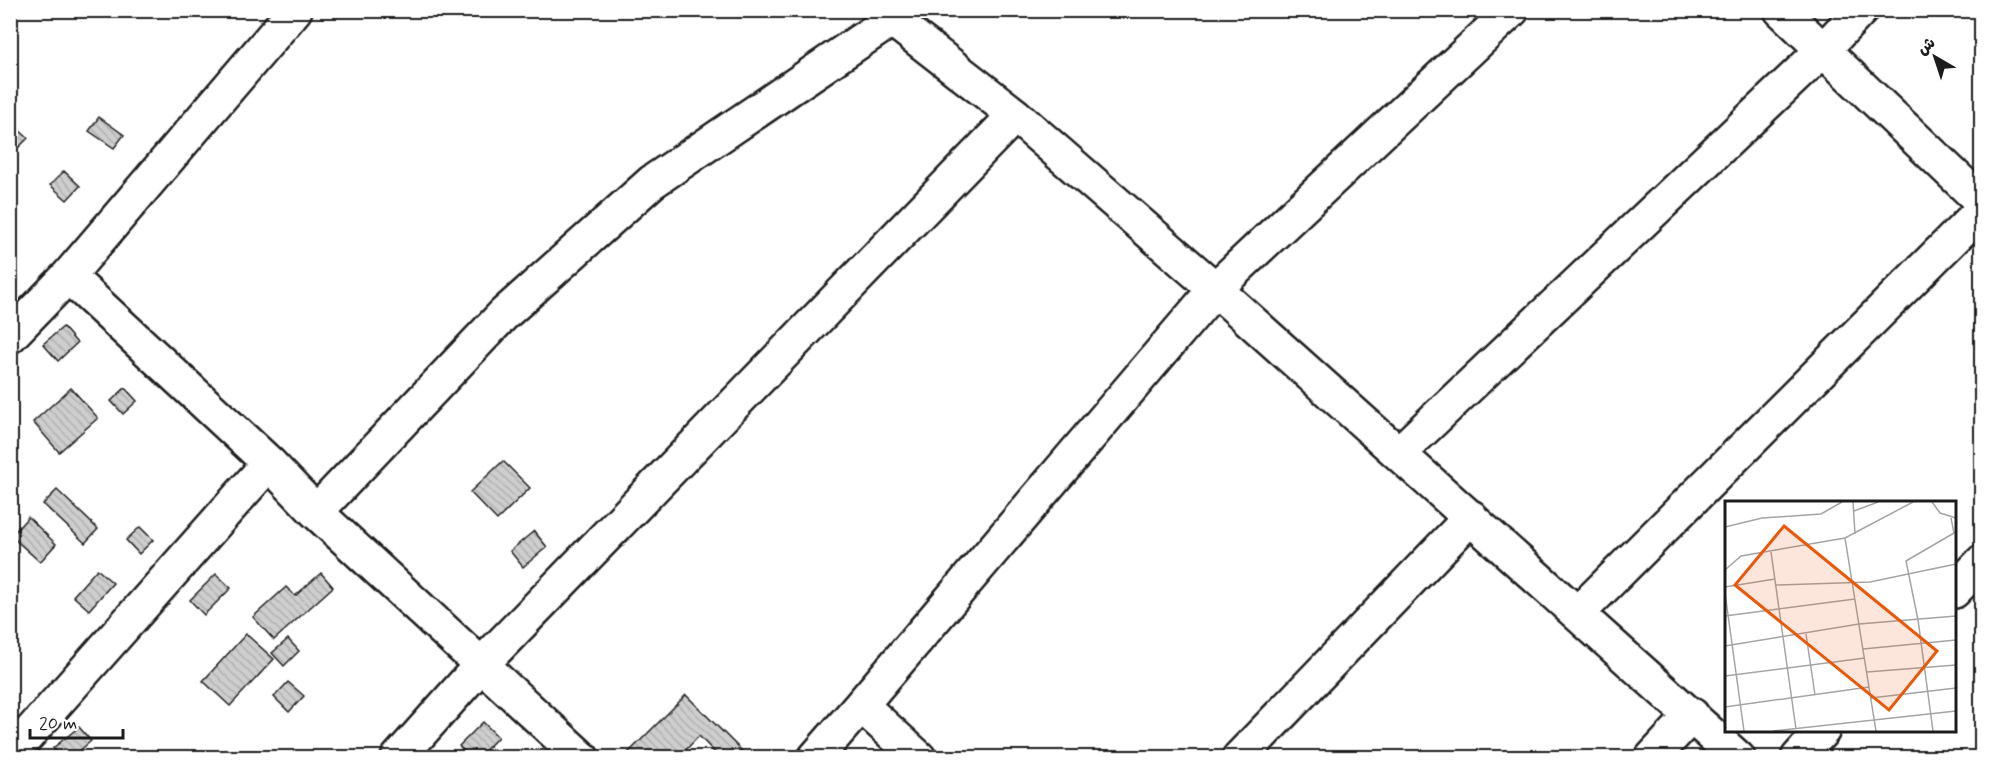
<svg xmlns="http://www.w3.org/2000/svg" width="1992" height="768" viewBox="0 0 1992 768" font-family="Mynerve,'Playpen Sans Arabic',sans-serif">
<defs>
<pattern id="building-back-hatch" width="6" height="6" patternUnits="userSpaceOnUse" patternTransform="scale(1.5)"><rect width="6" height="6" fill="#cecece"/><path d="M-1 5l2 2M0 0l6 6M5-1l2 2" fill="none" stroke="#b0b0b0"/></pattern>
</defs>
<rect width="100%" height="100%" fill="#fff"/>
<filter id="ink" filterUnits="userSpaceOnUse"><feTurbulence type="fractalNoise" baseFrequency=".0167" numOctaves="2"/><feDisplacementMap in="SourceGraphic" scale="12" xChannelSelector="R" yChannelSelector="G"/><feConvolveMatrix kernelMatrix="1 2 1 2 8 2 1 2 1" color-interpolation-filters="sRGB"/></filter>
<g filter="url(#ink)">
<!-- building -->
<path fill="url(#building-back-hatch)" stroke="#1c1c1c" stroke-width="1.5" d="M99,117L124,135L114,148L89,131Z
M10,122L28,138L10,156Z
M64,171L80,186L67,200L50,185Z
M63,327L77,343L58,361L43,344Z
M71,388L98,418L59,452L33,422Z
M125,388L137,401L123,414L111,401Z
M503,461L530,488L497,520L470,492Z
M57,490L98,529L85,543L43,504Z
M28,517L56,544L40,562L11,536Z
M140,527L153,540L139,554L126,540Z
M534,531L547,547L523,567L510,551Z
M97,569L113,583L89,610L73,596Z
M321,573L333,587L274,640L253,617L286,587L295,596Z
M216,574L231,588L204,615L190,600Z
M246,634L274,659L230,706L203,681Z
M288,639L299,651L284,666L272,653Z
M288,682L304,696L289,712L274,697Z
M686,695L749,758H720L699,736L678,758H623Z
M483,722L498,737L478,758H471L459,746Z
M79,727L91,741L71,758H61L53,748Z"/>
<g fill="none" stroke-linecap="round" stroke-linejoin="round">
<defs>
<path id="street" d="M880,10L1015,115L1215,289L1738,758
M1781,10L1982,202
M68,276L269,463L316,512L582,758
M10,336L68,276L295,10
M1399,453L1822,51L1861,10
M316,512L503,315L652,182L891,20L901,10
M1954,591L1982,562
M1578,613L1982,210
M861,705L919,758
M10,755L269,463
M398,758L481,665L1015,115
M815,758L861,705L1215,289L1512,10
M1239,758L1471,517
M1652,758L1692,715
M1798,758L1823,730"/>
</defs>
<!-- street casing -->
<use href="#street" stroke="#1c1c1c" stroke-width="38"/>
<!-- street -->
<use href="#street" stroke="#fff" stroke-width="33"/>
</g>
</g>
<!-- overview -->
<g transform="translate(1725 501)">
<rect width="231" height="231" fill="#fff"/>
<path fill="none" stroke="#a4a4a4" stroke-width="1.5" d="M128,1L130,33M207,1L215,12L231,17M129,10L153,1M0,26L37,17L96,13L117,1M120,37L151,230M46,51L71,228M0,69L16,55L120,37L188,1M51,84L145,81L231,63M0,86L50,78M0,92L19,230M0,115L130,98M81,133L90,194M0,145L134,123L231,115M138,148L231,139M142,171L231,164M0,175L140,157M146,197L231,187M0,206L144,186M48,230L231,210M208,230L193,119L181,60L229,32L226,17"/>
<path fill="#e8590c" fill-opacity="0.15" stroke="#e8590c" stroke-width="3" d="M59,25L212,150L164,209L10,84Z"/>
<rect width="231" height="231" fill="none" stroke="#1c1c1c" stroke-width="3"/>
</g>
<!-- margin -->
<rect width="1992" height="768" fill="none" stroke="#fff" stroke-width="36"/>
<rect x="18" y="18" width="1956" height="732" fill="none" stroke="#1c1c1c" stroke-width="2" filter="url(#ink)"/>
<!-- north arrow -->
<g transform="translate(1935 57) rotate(321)" stroke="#ffffff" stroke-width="4.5" paint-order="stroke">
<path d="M0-4.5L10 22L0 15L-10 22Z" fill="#1c1c1c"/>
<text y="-9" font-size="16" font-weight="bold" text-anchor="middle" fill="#1c1c1c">ش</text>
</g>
<!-- scale -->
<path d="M30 729v9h93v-9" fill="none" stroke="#1c1c1c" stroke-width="3"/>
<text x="39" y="729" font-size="18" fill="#1c1c1c" stroke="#ffffff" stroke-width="4.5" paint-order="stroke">20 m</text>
</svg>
